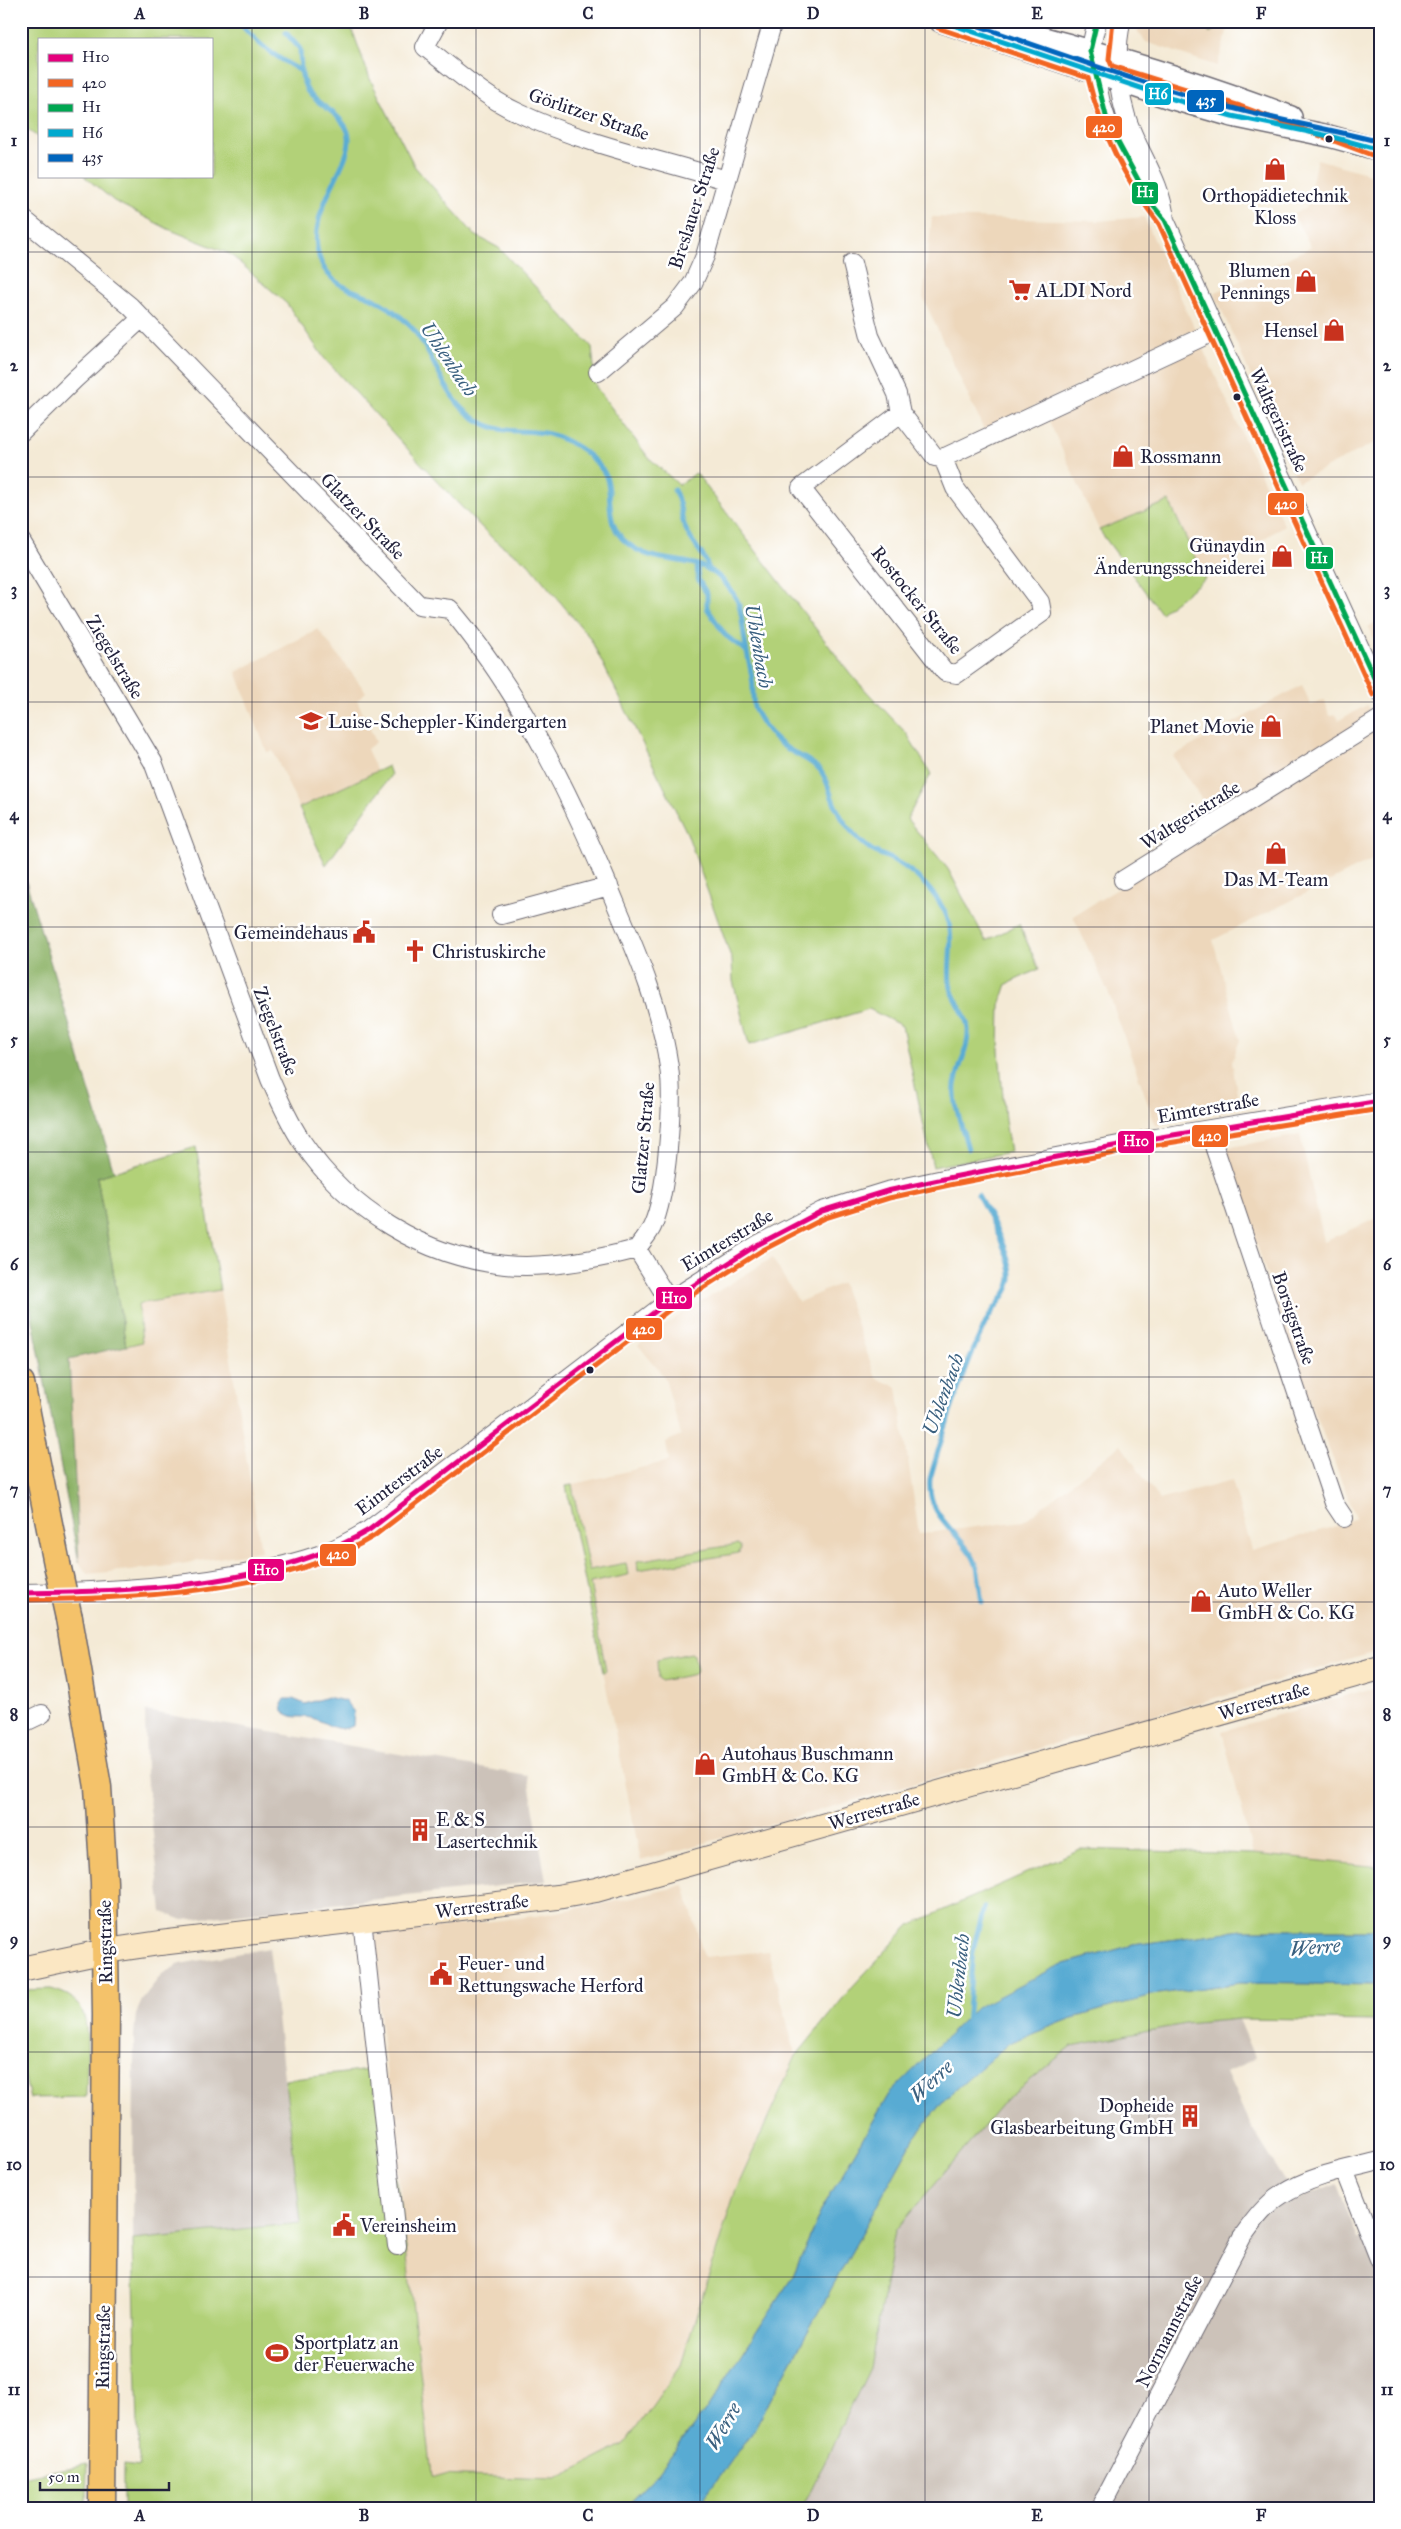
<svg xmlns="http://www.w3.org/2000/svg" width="1401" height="2529" viewBox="0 0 1401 2529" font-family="'IM FELL Great Primer',serif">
<rect width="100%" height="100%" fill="#fff"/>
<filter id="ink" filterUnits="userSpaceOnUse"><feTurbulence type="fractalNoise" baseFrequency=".02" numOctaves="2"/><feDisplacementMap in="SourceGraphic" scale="10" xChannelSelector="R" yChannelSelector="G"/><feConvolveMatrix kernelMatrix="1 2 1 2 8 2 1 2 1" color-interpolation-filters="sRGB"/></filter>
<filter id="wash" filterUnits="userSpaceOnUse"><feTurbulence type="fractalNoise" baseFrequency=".0096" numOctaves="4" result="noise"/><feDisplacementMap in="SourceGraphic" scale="20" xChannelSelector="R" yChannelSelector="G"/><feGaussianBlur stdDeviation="1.12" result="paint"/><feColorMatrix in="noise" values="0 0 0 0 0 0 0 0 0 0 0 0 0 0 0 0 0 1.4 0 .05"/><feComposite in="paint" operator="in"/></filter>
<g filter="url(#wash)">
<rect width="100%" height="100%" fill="#f4ead6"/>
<!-- built -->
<path fill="#edd7bb" d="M1136,21H1243L1228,28L1217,66L1146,42L1138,32Z
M1317,159L1380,177V440L1298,482L1214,293L1311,247L1293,214L1306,208Z
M932,217L1099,221L1144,217L1195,329L984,430L923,298Z
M1202,347L1284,525L1205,579L1169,501L1099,530L1047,417Z
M1380,619V653L1368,627Z
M318,629L366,692L357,700L376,742L367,749L377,772L299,808L273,751L267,752L236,672Z
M1302,685L1311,705L1325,700L1329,716L1334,714L1339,720L1367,705L1380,732V856L1213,940L1240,1040L1232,1061L1239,1107L1156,1126L1109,994L1073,916L1220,827L1173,756Z
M1300,1135L1324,1241L1380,1217V1651L641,1861L566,1486L669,1461L666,1442L681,1435L665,1378L638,1345L684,1312L772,1258L799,1302L842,1283L876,1378L897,1387L919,1534L1024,1521L1121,1445L1159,1500L1232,1481L1252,1550L1340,1525L1356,1518L1306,1390L1224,1148Z
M220,1290L261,1551L162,1567L87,1574L79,1562L69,1358L142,1342L137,1304Z
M1380,1686V1867L1253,1854L1222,1731Z
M684,1885L704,1957L768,1951L796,2056L735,2192L681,2365L625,2444L556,2479L432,2475L371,1935L536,1916L633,1898Z"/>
<!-- industrial -->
<path fill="#ccc2b9" d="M145,1711L528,1776L546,1881L183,1920L162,1912L146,1774Z
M269,1948L301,2223L133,2240L134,2035L136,2014L143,1998L162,1974L180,1964Z
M1239,2019L1255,2057L1226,2073L1249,2123L1297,2200L1337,2184L1358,2239L1380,2236V2508H802L870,2368L895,2231L1006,2099L1072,2046L1185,2024Z"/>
<!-- green -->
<path fill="#b2d178" stroke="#6a7a5a" d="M21,21H349L370,79L415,167L475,235L499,248L592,347L596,387L648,457L679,485L696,473L853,677L907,734L931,774L907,819L948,869L986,941L1019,924L1039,969L1007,984L1000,1005L999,1050L1005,1120L1010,1152L933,1167L902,1026L869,1009L749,1045L733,981L732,960L687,833L590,638L528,563L494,540L449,494L324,358L287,304L230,254L168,229L114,201L84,176H211V39H39V138L21,125Z
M1208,21H1231L1209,33L1204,23Z
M1169,501L1205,579L1161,613L1099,530Z
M388,766L391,775L326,865L299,808Z
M196,1147L220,1290L138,1304L142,1342L126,1346L97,1177Z
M572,1485L589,1570L626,1563L628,1575L590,1583L606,1671L603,1672L566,1486Z
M738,1544L741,1548L739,1553L638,1570L637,1561Z
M691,1653L694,1655L697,1671L695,1674L661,1681L658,1678L657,1660Z
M1080,1849L1253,1854L1380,1867V1930H1242L1133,1945L1060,1965L889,2094L822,2209L793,2276L705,2411L656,2475L624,2508H124V2464L139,2466L133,2240L301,2223L285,2080L370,2070L401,2205L432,2475L556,2479L625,2444L681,2365L735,2192L796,2056L852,1987L910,1925Z
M1240,1983L1380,1985V2021L1239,2019L1185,2024L1072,2046L1006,2099L895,2231L870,2368L802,2508H691L704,2498L752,2433L914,2138L944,2100L1009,2043L1070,2019L1151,1995Z
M51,1989C61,1992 71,1995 78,2004C92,2019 86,2075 86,2097L30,2098L21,2064V1990Z
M87,2464L86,2508H21V2477Z"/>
<!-- forest -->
<path fill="#8db368" stroke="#586a52" d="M21,865L114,1172L97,1177L126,1346L69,1359L79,1562L21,1258Z"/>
<!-- water -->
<path fill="#58abd3" stroke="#3d6687" d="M327,1697L345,1701L354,1712L353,1726C335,1734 326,1721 311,1718C298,1715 296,1720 283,1712L282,1704L285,1699H293L305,1704Z
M1242,1930H1380V1985L1240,1983L1151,1995L1070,2019L1009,2043L944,2100L914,2138L752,2433L704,2498L691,2508H624L656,2475L705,2411L793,2276L822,2209L889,2094L976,2008L1060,1965L1133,1945Z"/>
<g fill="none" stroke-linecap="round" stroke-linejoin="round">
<!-- stream -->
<path stroke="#58abd3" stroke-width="5" d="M238,21C258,45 274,56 301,71C303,78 304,86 308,92C319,106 342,114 348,132C358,161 300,213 321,262C331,286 351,289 372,298C382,303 394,311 402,318C435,345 439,399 479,421C505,436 525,428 549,434C560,437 579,446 587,454C593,459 603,469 606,476C614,497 603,524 627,543C665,574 706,543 737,600C742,610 742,624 744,635C746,650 750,664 752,678C754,687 752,698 754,707C757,716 767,730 773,737C787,753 809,757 820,770C829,781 830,797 837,809C843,822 857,840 869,848C876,854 887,856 895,861C914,871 935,892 945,912C956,935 947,959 950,983C952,1000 967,1012 968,1029C969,1049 958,1066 955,1085C953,1106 963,1129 968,1149
M286,33L300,49L301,71
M674,490C681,501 680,515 685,527C691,544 705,553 708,567
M697,565L698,579L707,594V608L725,635L746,651
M978,1195C989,1215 1010,1253 1011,1275C1012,1292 993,1307 986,1322C962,1372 945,1425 930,1479C927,1515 953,1527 971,1554C980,1566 979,1588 982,1602
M967,2024L973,1949L984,1908"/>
</g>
</g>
<g filter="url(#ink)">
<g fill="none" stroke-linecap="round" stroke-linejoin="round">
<defs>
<path id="minor" d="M439,21L425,47C455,70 484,97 519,113C584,144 657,159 726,180
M1097,21L1090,51L1101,103L1108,124L1150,202L1165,220L1380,692
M1121,21C1115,53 1117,86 1126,116C1138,154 1161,179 1165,220
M21,217L130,306L419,605L450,609C523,695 576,806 618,909C640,960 661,1011 669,1067C674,1103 667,1195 652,1227C648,1235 641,1242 637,1249
M852,263L870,336L897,394L901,413
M598,372L675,307L693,283L705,256L773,21
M21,432L75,379L142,318
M943,458L955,488L1040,602L1042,613L957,674L945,672L801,488L901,413L935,457L943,458L1215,331
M21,541L153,762L270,1079C280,1101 289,1123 303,1143C348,1210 424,1257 505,1265C548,1269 595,1260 637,1249
M1123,880L1380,719
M501,915L609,886
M1210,1129L1215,1149L1334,1503L1344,1518
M637,1249L669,1301
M21,1593C114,1592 234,1584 322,1554C338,1548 354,1539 369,1530L669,1301L757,1245L822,1211L887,1191L953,1177L1155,1138L1380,1101
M21,1724L42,1714
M362,1919L397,2246
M1344,2170L1380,2261
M1099,2508L1107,2495L1242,2237C1253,2222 1265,2205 1281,2195C1310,2176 1347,2169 1380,2161"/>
<path id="tertiary" d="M940,21L1173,99L1232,116L1329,136L1380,150
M974,21C1006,26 1038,37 1070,45C1144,66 1219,89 1291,117"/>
<path id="secondary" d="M21,1969L106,1951L160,1943L557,1897L596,1890L1380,1668"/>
<path id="primary" d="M21,1383L57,1564
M69,1618L98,1787L104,1882L106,2015L102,2508"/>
</defs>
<!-- minor casing -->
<use href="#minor" stroke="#6c6871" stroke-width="20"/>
<!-- tertiary casing -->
<use href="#tertiary" stroke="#6c6871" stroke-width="24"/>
<!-- secondary casing -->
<use href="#secondary" stroke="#6c6871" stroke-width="26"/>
<!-- primary casing -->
<use href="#primary" stroke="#6c6871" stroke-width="29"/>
<!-- minor -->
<use href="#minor" stroke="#fff" stroke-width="18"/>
<!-- tertiary -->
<use href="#tertiary" stroke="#fff" stroke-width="21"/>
<!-- secondary -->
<use href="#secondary" stroke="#fbe7c3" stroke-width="24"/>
<!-- primary -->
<use href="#primary" stroke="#f4c26a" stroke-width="26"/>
<defs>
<path id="primary-bridge" d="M57,1564L69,1618"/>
</defs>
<!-- primary-bridge casing -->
<use href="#primary-bridge" stroke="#6c6871" stroke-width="29" stroke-linecap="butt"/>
<!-- primary-bridge -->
<use href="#primary-bridge" stroke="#f4c26a" stroke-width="26"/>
<defs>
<path id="bus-1" d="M21,1593C133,1591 271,1588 369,1530L669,1301L757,1245L822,1211L887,1191L953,1177L1155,1138L1380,1101"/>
<path id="bus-2" d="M1113,21L1109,59L1112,66L1240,106L1377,157
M938,28L1088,78C1101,132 1125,180 1159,224L1373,695
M21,1600C132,1598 277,1595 374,1536L673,1307L761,1251L825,1218L889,1198L954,1184L1156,1145L1380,1109"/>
<path id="bus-3" d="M1097,21L1090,51L1108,124L1150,202L1165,220L1380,691"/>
<path id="bus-4" d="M941,21L1173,99L1232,116L1329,136L1380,150"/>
<path id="bus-5" d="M964,21C1053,51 1141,84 1232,108C1281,121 1331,129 1380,142"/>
</defs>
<!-- bus-1 casing -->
<use href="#bus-1" stroke="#fff" stroke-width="9"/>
<!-- bus-2 casing -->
<use href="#bus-2" stroke="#fff" stroke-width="9"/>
<!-- bus-3 casing -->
<use href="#bus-3" stroke="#fff" stroke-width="9"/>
<!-- bus-4 casing -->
<use href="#bus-4" stroke="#fff" stroke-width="9"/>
<!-- bus-5 casing -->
<use href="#bus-5" stroke="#fff" stroke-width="9"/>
<!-- bus-1 -->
<use href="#bus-1" stroke="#e5007d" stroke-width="5"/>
<!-- bus-2 -->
<use href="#bus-2" stroke="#f26522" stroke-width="5"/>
<!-- bus-3 -->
<use href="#bus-3" stroke="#00a651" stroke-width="5"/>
<!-- bus-4 -->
<use href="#bus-4" stroke="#00a9ce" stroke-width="5"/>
<!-- bus-5 -->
<use href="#bus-5" stroke="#0065bd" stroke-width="5"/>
</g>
</g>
<!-- grid -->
<path fill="none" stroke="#22223b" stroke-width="1" stroke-opacity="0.55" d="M252,21V2508M476,21V2508M700,21V2508M925,21V2508M1149,21V2508M21,252H1380M21,477H1380M21,702H1380M21,927H1380M21,1152H1380M21,1377H1380M21,1602H1380M21,1827H1380M21,2052H1380M21,2277H1380"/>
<!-- icons -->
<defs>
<symbol id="shop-bare" viewBox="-9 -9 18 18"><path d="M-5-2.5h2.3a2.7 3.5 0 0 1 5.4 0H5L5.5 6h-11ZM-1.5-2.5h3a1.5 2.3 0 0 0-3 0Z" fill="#c8321e" stroke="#fff" stroke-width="2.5" paint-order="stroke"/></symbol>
<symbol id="supermarket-bare" viewBox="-9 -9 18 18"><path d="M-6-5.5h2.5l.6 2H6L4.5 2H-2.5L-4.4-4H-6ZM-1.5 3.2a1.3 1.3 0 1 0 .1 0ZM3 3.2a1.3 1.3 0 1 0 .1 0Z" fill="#c8321e" stroke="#fff" stroke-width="2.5" paint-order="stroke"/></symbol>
<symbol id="school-bare" viewBox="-9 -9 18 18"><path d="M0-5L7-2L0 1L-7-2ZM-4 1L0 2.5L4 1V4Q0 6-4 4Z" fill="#c8321e" stroke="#fff" stroke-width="2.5" paint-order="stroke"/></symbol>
<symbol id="civic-bare" viewBox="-9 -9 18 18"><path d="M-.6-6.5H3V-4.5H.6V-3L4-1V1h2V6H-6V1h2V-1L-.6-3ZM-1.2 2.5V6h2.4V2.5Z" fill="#c8321e" stroke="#fff" stroke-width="2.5" paint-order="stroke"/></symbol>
<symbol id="church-bare" viewBox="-9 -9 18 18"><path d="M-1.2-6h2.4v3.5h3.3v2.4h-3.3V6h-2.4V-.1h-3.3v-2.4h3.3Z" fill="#c8321e" stroke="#fff" stroke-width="2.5" paint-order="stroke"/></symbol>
<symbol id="building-bare" viewBox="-9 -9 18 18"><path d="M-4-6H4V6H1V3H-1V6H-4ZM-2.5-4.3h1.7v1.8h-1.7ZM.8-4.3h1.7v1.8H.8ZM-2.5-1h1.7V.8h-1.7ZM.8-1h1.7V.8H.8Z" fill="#c8321e" stroke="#fff" stroke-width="2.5" paint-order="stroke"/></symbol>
<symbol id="stadium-bare" viewBox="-9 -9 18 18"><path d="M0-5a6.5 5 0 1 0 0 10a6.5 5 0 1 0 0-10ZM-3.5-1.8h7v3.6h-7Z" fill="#c8321e" stroke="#fff" stroke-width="2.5" paint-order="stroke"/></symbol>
</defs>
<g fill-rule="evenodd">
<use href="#shop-bare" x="1259" y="153" width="32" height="32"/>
<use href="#shop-bare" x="1290" y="265" width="32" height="32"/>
<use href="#supermarket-bare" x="1004" y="274" width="32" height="32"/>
<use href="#shop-bare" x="1318" y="314" width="32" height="32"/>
<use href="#shop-bare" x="1107" y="440" width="32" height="32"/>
<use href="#shop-bare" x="1266" y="540" width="32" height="32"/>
<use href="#school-bare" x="295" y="705" width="32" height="32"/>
<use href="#shop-bare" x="1255" y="710" width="32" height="32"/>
<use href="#shop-bare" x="1260" y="837" width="32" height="32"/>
<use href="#civic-bare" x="348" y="916" width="32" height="32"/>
<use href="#church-bare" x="399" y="935" width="32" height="32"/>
<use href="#shop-bare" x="1185" y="1585" width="32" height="32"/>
<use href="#shop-bare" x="689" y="1748" width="32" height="32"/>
<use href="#building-bare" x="404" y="1814" width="32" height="32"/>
<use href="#civic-bare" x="425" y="1958" width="32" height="32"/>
<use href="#building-bare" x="1174" y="2100" width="32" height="32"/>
<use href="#civic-bare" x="328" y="2209" width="32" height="32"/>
<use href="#stadium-bare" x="261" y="2337" width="32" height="32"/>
</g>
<!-- markers -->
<g fill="#22223b" stroke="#fff" stroke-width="2">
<circle cx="1329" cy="139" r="4.5"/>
<circle cx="1237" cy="397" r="4.5"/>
<circle cx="590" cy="1370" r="4.5"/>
</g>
<g text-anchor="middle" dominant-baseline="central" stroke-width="5" stroke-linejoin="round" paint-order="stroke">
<!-- street labels -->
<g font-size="19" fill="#22223b" stroke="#fff">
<text transform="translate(589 114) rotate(19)">Görlitzer Straße</text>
<text transform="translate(694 208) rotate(-72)">Breslauer Straße</text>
<text transform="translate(1279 420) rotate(65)">Waltgeristraße</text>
<text transform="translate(363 516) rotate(46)">Glatzer Straße</text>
<text transform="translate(917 600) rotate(51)">Rostocker Straße</text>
<text transform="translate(115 657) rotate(59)">Ziegelstraße</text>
<text transform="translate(1190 815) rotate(-32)">Waltgeristraße</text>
<text transform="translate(276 1031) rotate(69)">Ziegelstraße</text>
<text transform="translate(1208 1108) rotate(-10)">Eimterstraße</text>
<text transform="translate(643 1138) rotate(-85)">Glatzer Straße</text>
<text transform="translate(727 1240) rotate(-31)">Eimterstraße</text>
<text transform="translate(1294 1318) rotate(71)">Borsigstraße</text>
<text transform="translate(399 1480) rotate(-37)">Eimterstraße</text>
<text transform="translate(1264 1701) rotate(-16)">Werrestraße</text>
<text transform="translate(874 1811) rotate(-16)">Werrestraße</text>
<text transform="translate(482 1906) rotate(-7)">Werrestraße</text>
<text transform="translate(105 1942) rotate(-91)">Ringstraße</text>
<text transform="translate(1169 2331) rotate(-63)">Normannstraße</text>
<text transform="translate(103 2347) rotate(-89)">Ringstraße</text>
</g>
<!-- poi labels -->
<g font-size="19" fill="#22223b" stroke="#fff" text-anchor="start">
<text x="1275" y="195" text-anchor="middle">Orthopädietechnik<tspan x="1275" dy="22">Kloss</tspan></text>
<text x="1290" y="270" text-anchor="end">Blumen<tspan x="1290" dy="22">Pennings</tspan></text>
<text x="1036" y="290">ALDI Nord</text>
<text x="1318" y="330" text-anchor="end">Hensel</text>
<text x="1140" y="456">Rossmann</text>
<text x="1265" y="545" text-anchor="end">Günaydin<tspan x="1265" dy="22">Änderungsschneiderei</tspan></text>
<text x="328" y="721">Luise-Scheppler-Kindergarten</text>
<text x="1254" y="726" text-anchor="end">Planet Movie</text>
<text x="1276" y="879" text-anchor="middle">Das M-Team</text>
<text x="348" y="932" text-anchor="end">Gemeindehaus</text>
<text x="432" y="951">Christuskirche</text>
<text x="1218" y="1590">Auto Weller<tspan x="1218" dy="22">GmbH &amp; Co. KG</tspan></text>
<text x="722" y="1753">Autohaus Buschmann<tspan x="722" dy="22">GmbH &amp; Co. KG</tspan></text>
<text x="436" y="1819">E &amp; S<tspan x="436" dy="22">Lasertechnik</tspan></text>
<text x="458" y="1963">Feuer- und<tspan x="458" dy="22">Rettungswache Herford</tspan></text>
<text x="1174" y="2105" text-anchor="end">Dopheide<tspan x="1174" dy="22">Glasbearbeitung GmbH</tspan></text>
<text x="360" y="2225">Vereinsheim</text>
<text x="294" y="2342">Sportplatz an<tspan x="294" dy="22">der Feuerwache</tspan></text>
</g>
<!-- water labels -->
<g font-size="20" font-style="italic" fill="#3a607f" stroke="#fff">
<text transform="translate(449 359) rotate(56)">Uhlenbach</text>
<text transform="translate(759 646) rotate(80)">Uhlenbach</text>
<text transform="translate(943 1394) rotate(-70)">Uhlenbach</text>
<text transform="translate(1315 1947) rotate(-5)">Werre</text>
<text transform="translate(958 1976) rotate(-84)">Uhlenbach</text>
<text transform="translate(931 2081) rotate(-43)">Werre</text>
<text transform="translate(723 2426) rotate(-60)">Werre</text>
</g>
</g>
<g stroke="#fff" stroke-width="2">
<rect x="1144" y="82" width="28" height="24" rx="5" fill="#00a9ce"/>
<rect x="1186" y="89" width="39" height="24" rx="5" fill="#0065bd"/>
<rect x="1085" y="115" width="38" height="24" rx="5" fill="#f26522"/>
<rect x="1131" y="181" width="28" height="24" rx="5" fill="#00a651"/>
<rect x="1267" y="492" width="38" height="24" rx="5" fill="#f26522"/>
<rect x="1305" y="546" width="29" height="24" rx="5" fill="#00a651"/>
<rect x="1191" y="1124" width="38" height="24" rx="5" fill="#f26522"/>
<rect x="1117" y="1130" width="38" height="24" rx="5" fill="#e5007d"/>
<rect x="655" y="1286" width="38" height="24" rx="5" fill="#e5007d"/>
<rect x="625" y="1317" width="38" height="24" rx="5" fill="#f26522"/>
<rect x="319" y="1543" width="38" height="24" rx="5" fill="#f26522"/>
<rect x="247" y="1558" width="38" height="24" rx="5" fill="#e5007d"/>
</g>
<g font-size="14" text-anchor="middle" font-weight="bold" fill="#fff">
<text x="1158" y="99">H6</text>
<text x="1206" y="105">435</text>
<text x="1104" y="132">420</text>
<text x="1145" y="197">H1</text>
<text x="1286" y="509">420</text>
<text x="1319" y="563">H1</text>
<text x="1210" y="1141">420</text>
<text x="1136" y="1146">H10</text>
<text x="674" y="1303">H10</text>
<text x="644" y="1334">420</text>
<text x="338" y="1559">420</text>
<text x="266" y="1575">H10</text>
</g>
<!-- margin -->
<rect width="1401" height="2529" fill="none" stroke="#fff" stroke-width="55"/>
<!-- legend -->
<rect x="38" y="38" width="175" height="140" fill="#ffffff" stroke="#a7a7b1"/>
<rect x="48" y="54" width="25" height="8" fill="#e5007d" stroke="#a7a7b1"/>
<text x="82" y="62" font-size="15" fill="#22223b">H10</text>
<rect x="48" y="79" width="25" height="8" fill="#f26522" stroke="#a7a7b1"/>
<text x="82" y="88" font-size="15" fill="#22223b">420</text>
<rect x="48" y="104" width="25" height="8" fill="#00a651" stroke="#a7a7b1"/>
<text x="82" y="112" font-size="15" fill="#22223b">H1</text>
<rect x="48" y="129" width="25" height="8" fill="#00a9ce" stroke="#a7a7b1"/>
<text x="82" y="138" font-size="15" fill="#22223b">H6</text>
<rect x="48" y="154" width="25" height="8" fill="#0065bd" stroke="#a7a7b1"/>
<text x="82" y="162" font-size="15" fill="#22223b">435</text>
<!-- scale -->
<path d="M40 2482v8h129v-8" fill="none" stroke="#22223b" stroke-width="2.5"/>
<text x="48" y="2482" font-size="15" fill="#22223b" stroke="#ffffff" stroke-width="4" paint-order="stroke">50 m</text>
<rect x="28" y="28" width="1346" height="2474" fill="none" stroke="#22223b" stroke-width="2"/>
<g font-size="16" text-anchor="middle" font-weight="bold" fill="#22223b">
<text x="140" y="19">A</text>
<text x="364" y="19">B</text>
<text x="588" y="19">C</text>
<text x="813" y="19">D</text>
<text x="1037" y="19">E</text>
<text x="1261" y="19">F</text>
<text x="14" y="146">1</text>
<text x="1387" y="146">1</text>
<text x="14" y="371">2</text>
<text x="1387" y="371">2</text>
<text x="14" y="595">3</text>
<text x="1387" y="595">3</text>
<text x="14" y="820">4</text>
<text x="1387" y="820">4</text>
<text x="14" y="1045">5</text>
<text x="1387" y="1045">5</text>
<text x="14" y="1270">6</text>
<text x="1387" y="1270">6</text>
<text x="14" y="1495">7</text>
<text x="1387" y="1495">7</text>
<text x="14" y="1720">8</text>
<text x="1387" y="1720">8</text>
<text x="14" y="1945">9</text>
<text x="1387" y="1945">9</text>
<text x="14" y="2170">10</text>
<text x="1387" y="2170">10</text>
<text x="14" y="2395">11</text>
<text x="1387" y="2395">11</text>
<text x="140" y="2521">A</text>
<text x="364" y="2521">B</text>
<text x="588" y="2521">C</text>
<text x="813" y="2521">D</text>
<text x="1037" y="2521">E</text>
<text x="1261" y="2521">F</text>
</g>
</svg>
